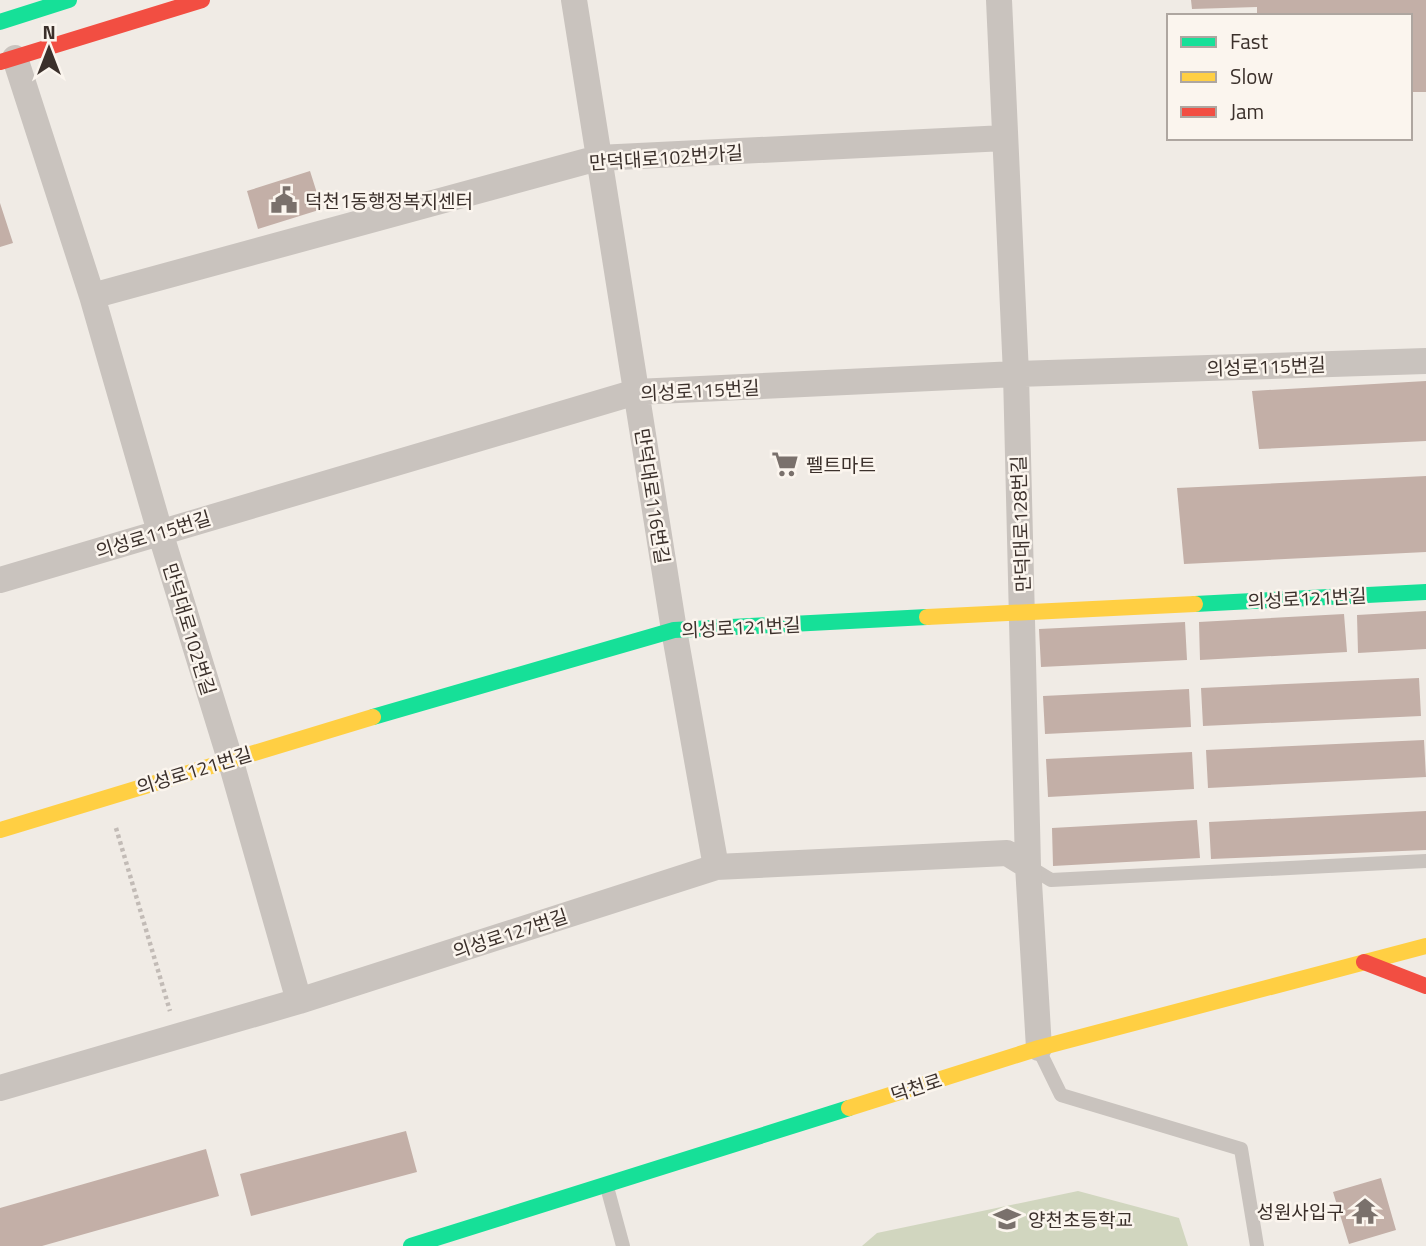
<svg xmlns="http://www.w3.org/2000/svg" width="1426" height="1246" viewBox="0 0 1426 1246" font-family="'Titillium Web','Noto Sans KR',sans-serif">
<rect width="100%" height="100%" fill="#f0ebe5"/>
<!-- green -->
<path fill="#d1d6bf" d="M1078,1191L1179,1218L1188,1246H862L877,1233Z"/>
<!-- building -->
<path fill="#c3afa7" d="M1191,0H1426V92H1410V16H1257V7L1192,9Z
M310,171L322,209L258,229L247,191Z
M0,203L13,243L0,247Z
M1426,381V441L1259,449L1252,391Z
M1426,476V552L1184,564L1177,488Z
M1426,611V649L1358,653L1357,615Z
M1344,614L1347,652L1200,660L1199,622Z
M1185,622L1187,660L1041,667L1039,629Z
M1419,678L1421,716L1203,726L1201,688Z
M1189,689L1191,727L1045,734L1043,696Z
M1424,740L1426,777L1208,788L1206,750Z
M1192,752L1194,789L1048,797L1046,759Z
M1426,811V850L1211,859L1209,822Z
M1197,820L1200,858L1053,866L1052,828Z
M406,1131L417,1172L251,1216L240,1174Z
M206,1149L219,1196L42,1246H0V1208Z
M1381,1178L1396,1230L1349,1244L1333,1192Z"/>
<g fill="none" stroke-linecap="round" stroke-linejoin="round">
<!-- path -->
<path stroke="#c2bbb6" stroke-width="4.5" stroke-dasharray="3.5 3.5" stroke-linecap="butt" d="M116,828L170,1011"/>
<!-- lane -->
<path stroke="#c9c3be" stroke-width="14" d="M1028,866L1051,880L1426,861
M1039,1050L1061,1095L1241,1149L1257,1246
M607,1187L623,1246"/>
<!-- street -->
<path stroke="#c9c3be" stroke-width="26" d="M574,0L674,630L716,867
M999,0L1016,374L1028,866L1039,1048
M15,58L92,296L160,532L230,759L299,1001
M92,296L598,158L1005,138
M0,580L636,392L1016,374L1426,361
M0,1088L299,1001L716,867L1007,853L1028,866"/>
<!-- fast -->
<path stroke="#16e098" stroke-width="16" d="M0,22L69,0
M1195,604L1426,592
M373,717L674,630L927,617
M411,1246L849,1108"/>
<!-- slow -->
<path stroke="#ffcf43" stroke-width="16" d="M927,617L1195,604
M0,830L373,717
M849,1108L1039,1048L1426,946"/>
<!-- jam -->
<path stroke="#f24e42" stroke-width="16" d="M0,62L202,0
M1364,962L1426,986"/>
</g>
<!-- icons -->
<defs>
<symbol id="civic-bare" viewBox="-9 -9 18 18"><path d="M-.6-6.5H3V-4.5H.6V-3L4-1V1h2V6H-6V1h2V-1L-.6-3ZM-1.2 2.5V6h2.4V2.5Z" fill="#7a716c" stroke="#fbf5ee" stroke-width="2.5" paint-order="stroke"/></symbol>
<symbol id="supermarket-bare" viewBox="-9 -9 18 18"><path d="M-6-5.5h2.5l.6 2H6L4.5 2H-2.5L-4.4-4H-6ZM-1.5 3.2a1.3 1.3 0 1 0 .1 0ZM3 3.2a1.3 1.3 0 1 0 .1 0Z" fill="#7a716c" stroke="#fbf5ee" stroke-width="2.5" paint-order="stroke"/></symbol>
<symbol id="temple-bare" viewBox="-9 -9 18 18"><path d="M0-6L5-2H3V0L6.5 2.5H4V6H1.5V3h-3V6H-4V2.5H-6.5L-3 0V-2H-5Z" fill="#7a716c" stroke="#fbf5ee" stroke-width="2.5" paint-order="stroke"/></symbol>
<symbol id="school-bare" viewBox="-9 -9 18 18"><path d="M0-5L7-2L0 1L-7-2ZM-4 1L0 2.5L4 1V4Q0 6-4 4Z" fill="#7a716c" stroke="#fbf5ee" stroke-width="2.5" paint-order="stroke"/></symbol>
</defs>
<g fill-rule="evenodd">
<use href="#civic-bare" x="265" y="181" width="38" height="38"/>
<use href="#supermarket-bare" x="766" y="445" width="38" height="38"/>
<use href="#temple-bare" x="1346" y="1192" width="38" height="38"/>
<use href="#school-bare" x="988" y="1200" width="38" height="38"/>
</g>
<g text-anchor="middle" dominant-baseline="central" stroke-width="5" stroke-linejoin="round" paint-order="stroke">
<!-- street labels -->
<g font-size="19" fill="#3b302b" stroke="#fbf5ee">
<text transform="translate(666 157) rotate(-4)">만덕대로102번가길</text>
<text transform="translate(1266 366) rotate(-2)">의성로115번길</text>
<text transform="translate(700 390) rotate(-3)">의성로115번길</text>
<text transform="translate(653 496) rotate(81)">만덕대로116번길</text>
<text transform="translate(1020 524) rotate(-92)">만덕대로128번길</text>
<text transform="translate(153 534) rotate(-17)">의성로115번길</text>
<text transform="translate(1307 598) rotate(-3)">의성로121번길</text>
<text transform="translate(741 627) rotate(-3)">의성로121번길</text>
<text transform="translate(190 629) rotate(73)">만덕대로102번길</text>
<text transform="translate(194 770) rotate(-17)">의성로121번길</text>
<text transform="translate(510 933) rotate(-18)">의성로127번길</text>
<text transform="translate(916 1087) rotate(-18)">덕천로</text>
</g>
<!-- poi labels -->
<g font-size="19" fill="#3b302b" stroke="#fbf5ee" text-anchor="start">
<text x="305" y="200">덕천1동행정복지센터</text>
<text x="806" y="464">펠트마트</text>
<text x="1344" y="1211" text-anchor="end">성원사입구</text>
<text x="1028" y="1219">양천초등학교</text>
</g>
</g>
<!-- legend -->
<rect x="1167" y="14" width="245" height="126" fill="#fbf5ee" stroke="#aea6a0" stroke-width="2"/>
<rect x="1181" y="37" width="35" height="10" fill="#16e098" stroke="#aea6a0" stroke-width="2"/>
<text x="1230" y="49" font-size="21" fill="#3b302b">Fast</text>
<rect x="1181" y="72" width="35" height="10" fill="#ffcf43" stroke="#aea6a0" stroke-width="2"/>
<text x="1230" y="84" font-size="21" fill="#3b302b">Slow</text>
<rect x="1181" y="107" width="35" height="10" fill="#f24e42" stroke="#aea6a0" stroke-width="2"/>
<text x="1230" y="119" font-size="21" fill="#3b302b">Jam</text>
<!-- north arrow -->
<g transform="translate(49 49)" stroke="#fbf5ee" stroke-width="5" paint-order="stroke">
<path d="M0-5L12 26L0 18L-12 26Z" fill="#3b302b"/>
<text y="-10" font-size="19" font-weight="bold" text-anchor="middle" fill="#3b302b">N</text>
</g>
</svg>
